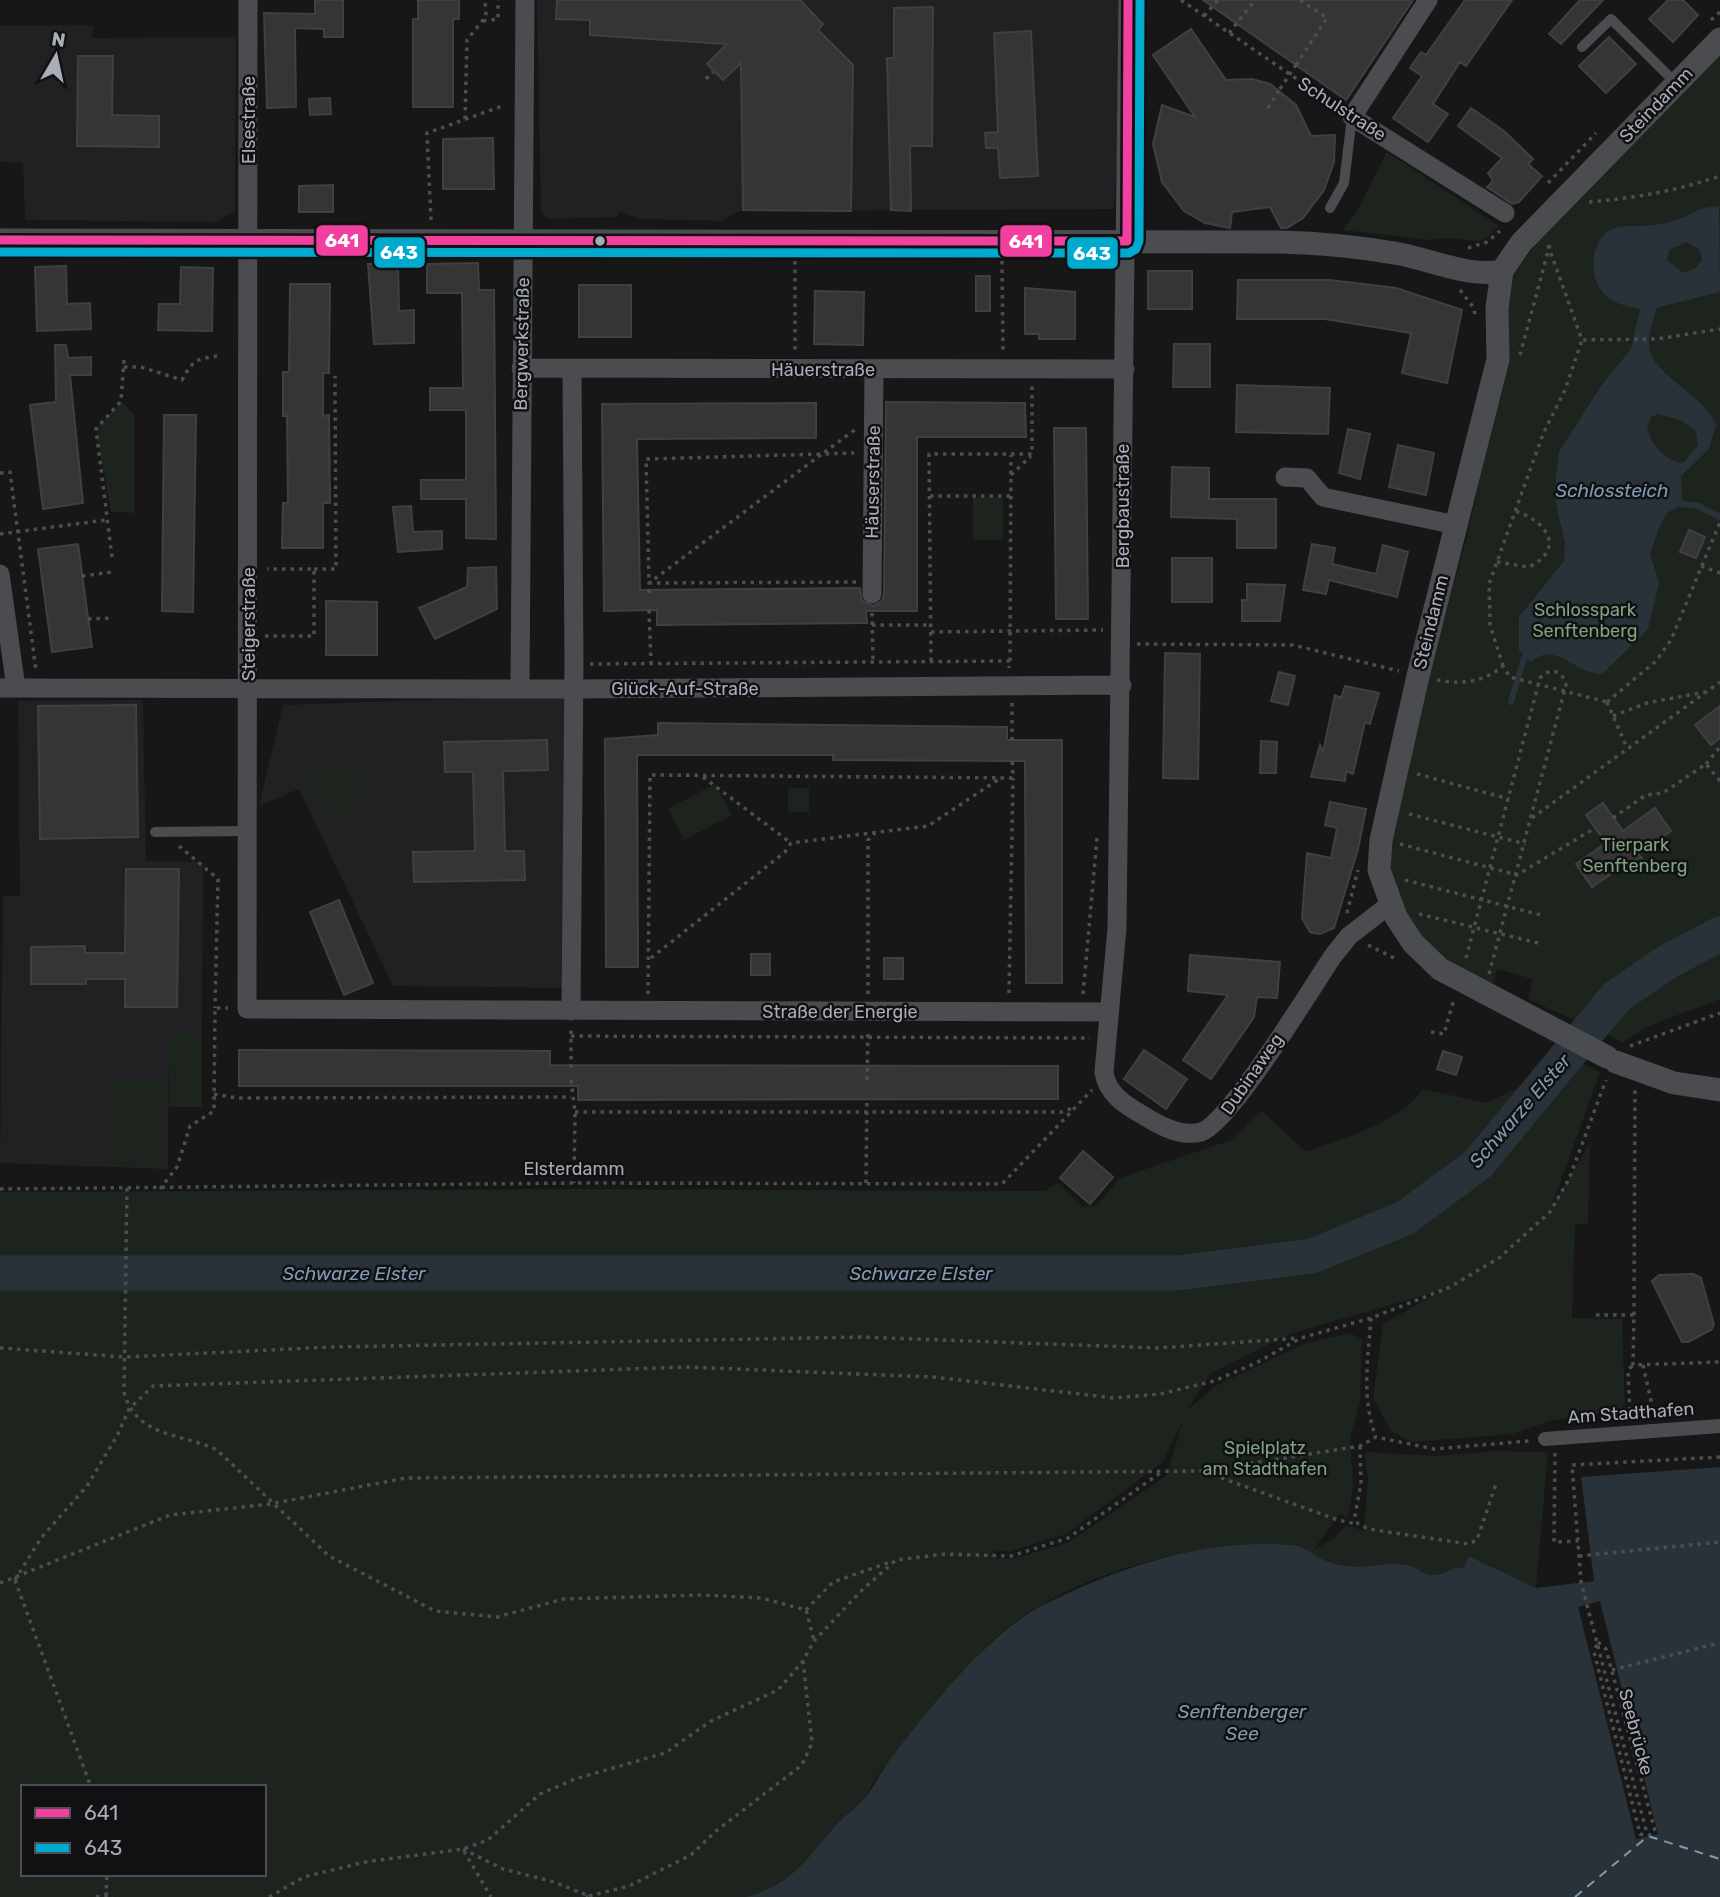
<svg xmlns="http://www.w3.org/2000/svg" width="1720" height="1897" viewBox="0 0 1720 1897" font-family="Rubik,sans-serif">
<rect width="100%" height="100%" fill="#171717"/>
<!-- built -->
<path fill="#212123" d="M537,0H1120L1119,122L1114,209L739,211L721,221L642,219L619,212L618,217L549,219L541,213Z
M93,25L92,38L236,37L235,211L216,222L25,220L23,163L0,162V26Z
M568,695L564,988L393,986L299,789L259,806L283,705Z
M143,700L146,861L203,862L202,1030L169,1031L168,1169L0,1163L3,896H20L18,701Z"/>
<!-- green -->
<path fill="#1d241e" fill-rule="evenodd" d="M1720,51V999L1649,1026L1623,1042L1528,999L1533,979L1497,969L1491,990C1472,977 1438,960 1424,944C1403,919 1390,887 1389,855L1420,708L1468,533L1509,346L1507,285L1537,242Z
M1387,152L1499,226L1485,239L1478,241L1447,238L1430,240L1342,230L1356,213Z
M121,401L134,415V513L111,512L96,429Z
M973,498H1003V540H973Z
M340,763L354,766L362,774C373,865 255,778 340,763Z
M715,784L732,815L684,840L668,809Z
M788,788H809V812H788Z
M169,1030H202V1107H169Z
M1551,1049L1600,1072L1551,1208L1590,1143L1588,1224H1575L1572,1318L1622,1319L1625,1410L1550,1421L1512,1434L1411,1442L1391,1431L1373,1398L1383,1324L1443,1290L1289,1334L1211,1373L1187,1410L1217,1385L1304,1344L1350,1333L1362,1339L1360,1402L1350,1438L1353,1488L1348,1517L1340,1514L1314,1549L1332,1540L1346,1525L1364,1531L1368,1478L1364,1452L1436,1456L1494,1451L1548,1452L1536,1588L1470,1556L1463,1570L1456,1567C1420,1587 1424,1564 1397,1564C1371,1565 1355,1570 1329,1562C1315,1557 1307,1546 1291,1545C1204,1538 1076,1573 1007,1628C979,1650 952,1687 929,1714C906,1740 880,1767 865,1798C849,1829 839,1865 827,1897H0V1192L574,1189L1044,1191L1058,1183L1082,1207L1097,1205L1120,1178L1231,1140L1262,1111L1306,1152C1345,1137 1398,1124 1423,1089L1486,1103L1524,1085ZM1183,1420L1167,1475L1069,1542L1012,1559L993,1558L994,1550L1009,1552L1066,1534L1163,1462ZM23,1787H264V1874H23Z
M110,1078L165,1080L163,1164L108,1163Z"/>
<!-- water -->
<path fill="#2a3239" fill-rule="evenodd" d="M1719,206L1720,292L1656,308C1654,319 1648,334 1649,346C1650,374 1705,395 1716,425L1709,449L1681,476L1682,504L1667,513L1660,525L1650,554L1659,583L1648,629L1602,674C1575,674 1555,640 1531,662L1519,650V617L1564,561L1565,543L1554,494L1559,452L1601,386L1631,349L1640,309C1628,306 1616,305 1606,296C1587,279 1589,237 1615,228C1623,225 1634,227 1642,226C1656,225 1672,223 1684,217C1699,210 1700,207 1719,206ZM1687,242L1700,250L1702,260L1696,268L1683,273L1667,260L1669,250ZM1658,414L1680,420L1696,431L1698,445L1683,463C1664,461 1651,444 1647,427L1651,417Z
M1720,1467V1897H746C794,1884 807,1858 838,1823C847,1814 857,1807 865,1798C875,1785 882,1770 891,1758C928,1710 990,1631 1043,1605C1120,1567 1203,1538 1291,1545C1307,1546 1315,1557 1329,1562C1358,1571 1370,1564 1397,1564C1425,1564 1420,1587 1456,1567L1463,1569L1469,1556L1536,1588L1594,1581L1581,1477Z"/>
<!-- pier -->
<path fill="#171717" d="M1600,1601L1658,1834L1636,1839L1578,1607Z"/>
<g fill="none" stroke-linecap="round" stroke-linejoin="round">
<!-- stream -->
<path stroke="#2a3239" stroke-width="6" d="M1682,504L1698,506L1720,517
M1511,702L1524,658"/>
<!-- river -->
<path stroke="#2a3239" stroke-width="35" d="M0,1273H1177L1312,1256L1405,1218L1478,1164L1616,997L1667,962L1720,934"/>
<!-- ferry -->
<path stroke="#7f9bb3" stroke-width="2" stroke-dasharray="9 7" stroke-linecap="butt" d="M1575,1897L1648,1836L1720,1859"/>
</g>
<!-- building -->
<path fill="#353536" stroke="#3f4043" stroke-width="2" d="M315,0H343V37H324V29L295,28L296,107L267,108L264,13L315,14Z
M418,0H459V19H453V107H413V19H418Z
M557,0H800L823,24L818,30L853,65L851,211L743,210L741,63L723,80L707,64L727,44L590,35V20L556,19Z
M1203,0H1413L1346,100Z
M1465,0H1512L1466,66L1460,62L1433,104L1448,114L1428,142L1393,118L1422,76L1410,68L1421,52L1426,55Z
M1580,0H1603L1561,44L1549,34Z
M1668,0H1683L1698,15L1673,42L1649,19Z
M933,7L932,146H910L911,211L891,210L887,58H894V8Z
M1191,29L1226,80L1252,79L1270,84L1296,105L1311,136L1335,135L1334,162L1324,190L1303,218L1287,228H1281L1270,207L1232,212L1230,228L1205,223L1184,211L1162,182L1153,144L1162,105L1195,117L1153,55Z
M1031,31L1038,176L1000,178L998,148H986L985,133L998,132L994,33Z
M1609,37L1636,64L1606,93L1579,66Z
M78,56H113L112,115L159,116V147L77,146Z
M330,98L331,114L310,115L309,99Z
M1471,108L1504,131L1533,159L1528,164L1542,176L1519,202L1512,204L1487,187L1493,181L1488,173L1502,158L1458,126Z
M493,138L494,189H443V139Z
M333,185V212H299V186Z
M478,263L479,290H494L496,539L466,538V499H421V480H466V410H430V388H463L462,293H427V264Z
M368,264H398L399,311L414,310V343L374,344Z
M66,266L67,304L90,303L91,329L37,331L35,267Z
M181,267L213,268L212,331L158,330L159,304H180Z
M1148,271H1192V309H1148Z
M976,276H990V311H976Z
M1238,280H1330L1396,288L1462,310L1447,383L1402,373L1411,333L1325,319H1237Z
M290,284H330L329,373H323V416L329,415L330,503H323V548H282L283,503H288L287,416H283V372H289Z
M579,285H631V337H579Z
M1025,288L1075,292V339H1039V334H1025Z
M815,291L864,292L863,345L814,344Z
M1174,344H1210V387H1173Z
M55,345H66L68,358L91,357V375H70L83,503L43,509L30,405L56,402Z
M1237,385L1330,388L1328,434L1236,432Z
M886,402L1025,403L1026,437H917V611H866L867,623L657,625V610L604,611L602,404L816,403V438L637,439L640,590L860,588L862,601L873,606L882,601L884,594Z
M164,415H196L193,612L162,611Z
M1054,428H1086L1088,619H1056Z
M1348,429L1370,434L1360,479L1339,473Z
M1398,445L1434,453L1426,495L1389,487Z
M1172,467L1209,468V499H1276V548H1237V519L1171,517Z
M411,506L413,532L442,531V549L398,552L393,507Z
M1689,530L1705,537L1696,558L1680,552Z
M78,544L92,647L52,652L38,549Z
M1312,544L1335,548L1332,564L1376,574L1383,545L1408,552L1397,597L1329,580L1326,594L1303,590Z
M1172,558H1212V602H1172Z
M496,567L497,609L435,639L419,608L467,587L468,568Z
M1247,584L1285,585L1280,621H1242V600H1247Z
M326,601L377,602V655H326Z
M1165,653L1200,654L1198,779L1163,778Z
M1279,672L1295,676L1288,705L1271,701Z
M1345,686L1379,693L1370,724L1365,722L1353,774L1346,771L1345,781L1311,777L1320,745L1323,752L1335,695L1341,698Z
M136,705L138,837L40,839L38,706Z
M1720,706V738L1711,745L1695,725Z
M658,723L1007,727V740H1062V983H1026L1025,761L833,760V755H637L638,967H606L605,739L658,735Z
M547,740L548,770L503,771L505,851H524L525,880L414,882L413,852L475,851L473,772H445L444,742Z
M1261,741L1277,742L1276,773H1260Z
M1330,802L1366,809L1358,849L1334,928L1320,934L1310,932L1302,918L1307,853L1331,858L1337,828L1325,825Z
M1603,803L1623,831L1655,808L1671,831L1638,854L1642,858L1626,869L1624,865L1592,887L1576,864L1606,843L1586,815Z
M126,869H179L177,1007H125V979H86V984H31V947L85,946V953H125Z
M339,900L373,983L344,995L310,912Z
M751,954H770V975H751Z
M1190,955L1280,962L1277,998L1257,997L1254,1017L1211,1079L1183,1060L1228,995L1188,991Z
M884,958H903V979H884Z
M239,1050L550,1051V1065L1058,1066V1099L578,1100V1086H239Z
M1144,1050L1187,1079L1166,1109L1124,1079Z
M1443,1051L1462,1057L1456,1075L1437,1069Z
M1083,1151L1113,1177L1090,1204L1060,1178Z
M1693,1274L1701,1278L1714,1325L1711,1330L1688,1342H1682L1652,1281L1659,1275Z"/>
<g fill="none" stroke-linecap="round" stroke-linejoin="round">
<!-- path -->
<path stroke="#4d4e52" stroke-width="3.5" stroke-dasharray="3.5 5" stroke-linecap="butt" d="M1181,0L1338,107
M1204,16L1218,0
M1711,20L1720,12
M483,21L498,19V0
M1229,33L1255,0
M1296,65L1327,18L1300,0
M706,79L713,72
M1268,108L1280,89
M465,119L467,40L486,16L485,0
M1548,183L1596,133
M1589,202C1635,198 1676,191 1720,176
M431,220L427,133L505,105
M1548,245L1582,340L1657,339L1720,329
M1468,248L1487,242L1500,231
M795,261V351
M1002,261L1003,351
M1460,290L1474,308L1475,316
M1520,355L1550,244
M124,367H141L182,380C195,356 198,360 222,355
M0,473L10,472L36,671
M1011,475L1031,456
M930,496H1011
M0,534L106,520
M112,557L96,429L121,401L124,360
M1497,562L1529,567C1567,548 1545,520 1515,511
M1701,566L1720,573
M314,569H336L335,376
M82,576L112,572
M856,582L649,583L646,459L822,454L856,429
M649,593V583L822,454L854,453
M649,610L651,664
M872,613L873,661
M88,619L112,618
M872,625H931
M931,632L1103,630
M265,636H314V569H267
M1137,644L1293,645L1399,671
M931,661L929,454H1032V386
M1010,661L1011,455
M590,664L1010,661L1009,668
M1503,666L1490,625L1489,584L1543,434L1565,390L1582,340
M1437,680C1462,685 1484,682 1503,666L1510,677L1607,702
M1607,702L1656,661L1671,640L1720,522
M1607,702L1627,748
M1012,703V740
M1613,716L1647,703L1705,692
M1706,764L1720,747
M1417,774L1509,799
M703,777L791,843
M1409,814L1525,844
M1532,818L1720,682
M1613,818L1646,795L1663,793L1706,764L1720,781
M1400,844L1517,875L1595,828
M179,846L218,879L215,1008
M1405,880L1545,916
M1347,913L1358,870
M1419,914L1542,944
M1368,945L1398,960
M651,958L785,852L791,843L928,826L999,779
M1466,958L1540,678C1549,667 1563,670 1566,685L1489,974
M1009,993L1013,778
M648,994L650,775L1013,778L1012,757
M868,994V840L875,833
M1083,994L1097,838
M1431,1032L1444,1034L1454,999
M571,1036L1090,1038
M1630,1046L1720,1013
M571,1068V1028
M571,1080L575,1112L574,1183
M867,1080L868,1029
M214,1094L237,1098L571,1097
M575,1112H1062L1073,1108
M866,1183L867,1099
M127,1188L124,1392C136,1438 182,1433 217,1450L329,1556L435,1611L497,1617L564,1599L702,1595L761,1598L806,1610L814,1641
M0,1189L574,1183L1002,1184L1092,1090
M160,1189L177,1167L190,1126L214,1111L215,1008H228
M1596,1315H1634L1633,1365L1720,1362
M1634,1315L1635,1089
M1371,1318C1368,1359 1361,1398 1376,1437
M0,1348L125,1357L332,1347L860,1337L1158,1348L1299,1338
M1643,1365L1654,1414
M1626,1415H1630L1628,1370L1633,1365
M1360,1446L1361,1484L1355,1515L1358,1524L1369,1529L1468,1544L1477,1540L1497,1481
M1555,1453L1554,1542L1578,1541
M1205,1472L1338,1520L1357,1524
M1579,1556L1720,1542
M15,1580L41,1538L87,1486L117,1436L129,1409L153,1386L686,1367L933,1377L1114,1398L1160,1394L1214,1381L1256,1363L1301,1338L1371,1318L1448,1288L1499,1258L1550,1212L1569,1179L1606,1080
M15,1580L91,1787
M0,1583L170,1515L270,1504L406,1478L1203,1471L1360,1446L1376,1437L1434,1449L1529,1441
M806,1610L833,1582L893,1561
M1598,1642L1606,1649L1655,1831L1648,1836L1640,1834L1594,1652Z
M1612,1670L1715,1644
M1646,1830L1581,1582L1572,1465L1720,1457
M463,1849L503,1869L554,1882L589,1896L586,1897
M464,1851L491,1897
M589,1896L629,1886L691,1855L716,1831L802,1765L812,1743L803,1661
M96,1897L107,1894L112,1897
M106,1897L107,1874
M269,1897L304,1877L365,1862L463,1849L488,1840L540,1794L575,1779L665,1753L711,1721L778,1690L803,1661L814,1641L860,1592L896,1560L945,1554L1011,1556L1068,1538L1163,1471"/>
<!-- service -->
<path stroke="#4b4c50" stroke-width="10" d="M1582,47L1611,19L1677,84
M1330,208L1344,183L1352,117
M155,832L248,831"/>
<!-- pedestrian -->
<path stroke="#4b4c50" stroke-width="14" d="M1545,1439L1720,1426"/>
<!-- minor -->
<path stroke="#4b4c50" stroke-width="19" d="M248,0L247,1009L1108,1012
M1128,0L1117,928L1104,1072C1107,1095 1127,1106 1146,1117C1162,1127 1182,1137 1201,1132C1230,1123 1312,987 1333,956L1349,936L1389,905
M1428,0L1352,117L1505,213
M521,368L1125,369
M1285,477L1307,478L1323,497L1456,525
M0,574L16,688
M872,594L874,370
M0,688L574,689L1122,685
M520,688L525,0
M571,1011L574,664L572,369"/>
<!-- tertiary -->
<path stroke="#4b4c50" stroke-width="23" d="M0,240L1280,242C1320,243 1361,247 1400,254C1431,260 1471,278 1502,271
M1607,1057L1440,969L1413,943L1396,917L1379,870L1381,840L1418,676L1498,359L1497,308L1502,271L1521,243L1720,39
M1616,1062L1674,1083L1720,1090"/>
<!-- path-bridge -->
<path stroke="#4d4e52" stroke-width="3.5" stroke-dasharray="3.5 5" stroke-linecap="butt" d="M1280,89L1296,65"/>
<defs>
<path id="bus-1" d="M0,240L1127,241L1128,0"/>
<path id="bus-2" d="M0,252L1129,253L1136,249L1139,241L1140,0"/>
</defs>
<!-- bus-1 casing -->
<use href="#bus-1" stroke="#111113" stroke-width="14"/>
<!-- bus-2 casing -->
<use href="#bus-2" stroke="#111113" stroke-width="14"/>
<!-- bus-1 -->
<use href="#bus-1" stroke="#f240a1" stroke-width="9"/>
<!-- bus-2 -->
<use href="#bus-2" stroke="#00a9ce" stroke-width="9"/>
</g>
<!-- markers -->
<circle fill="#a8adb8" stroke="#111113" stroke-width="2.5" cx="600" cy="241" r="6"/>
<g text-anchor="middle" dominant-baseline="central" stroke-width="5" stroke-linejoin="round" paint-order="stroke">
<!-- street labels -->
<g font-size="18" fill="#a8adb8" stroke="#111113">
<text transform="translate(1656 105) rotate(-46)">Steindamm</text>
<text transform="translate(1342 109) rotate(33)">Schulstraße</text>
<text transform="translate(249 120) rotate(-90)">Elsestraße</text>
<text transform="translate(522 344) rotate(-89)">Bergwerkstraße</text>
<text x="823" y="370">Häuerstraße</text>
<text transform="translate(873 482) rotate(-89)">Häuserstraße</text>
<text transform="translate(1123 506) rotate(-90)">Bergbaustraße</text>
<text transform="translate(1431 622) rotate(-76)">Steindamm</text>
<text transform="translate(249 624) rotate(-90)">Steigerstraße</text>
<text x="685" y="689">Glück-Auf-Straße</text>
<text x="840" y="1012">Straße der Energie</text>
<text transform="translate(1252 1074) rotate(-55)">Dubinaweg</text>
<text x="574" y="1169">Elsterdamm</text>
<text transform="translate(1631 1413) rotate(-4)">Am Stadthafen</text>
<text transform="translate(1636 1732) rotate(75)">Seebrücke</text>
</g>
<!-- park labels -->
<g font-size="18" fill="#7fa381" stroke="#111113">
<text x="1585" y="610">Schlosspark<tspan x="1585" dy="21">Senftenberg</tspan></text>
<text x="1635" y="845">Tierpark<tspan x="1635" dy="21">Senftenberg</tspan></text>
<text x="1265" y="1448">Spielplatz<tspan x="1265" dy="21">am Stadthafen</tspan></text>
</g>
<!-- water labels -->
<g font-size="19" font-style="italic" fill="#7f9bb3" stroke="#111113">
<text x="1612" y="490">Schlossteich</text>
<text transform="translate(1520 1111) rotate(-49)">Schwarze Elster</text>
<text x="354" y="1273">Schwarze Elster</text>
<text x="921" y="1273">Schwarze Elster</text>
<text x="1242" y="1711">Senftenberger<tspan x="1242" dy="22">See</tspan></text>
</g>
</g>
<g stroke="#111113" stroke-width="2.5">
<rect x="315" y="224" width="54" height="33" rx="7" fill="#f240a1"/>
<rect x="999" y="224" width="54" height="34" rx="7" fill="#f240a1"/>
<rect x="373" y="236" width="53" height="33" rx="7" fill="#00a9ce"/>
<rect x="1066" y="236" width="53" height="34" rx="7" fill="#00a9ce"/>
</g>
<g font-size="19" text-anchor="middle" font-weight="bold" fill="#fff">
<text x="342" y="247">641</text>
<text x="1026" y="248">641</text>
<text x="399" y="259">643</text>
<text x="1092" y="260">643</text>
</g>
<!-- legend -->
<rect x="21" y="1785" width="245" height="91" fill="#111113" stroke="#4d4f55" stroke-width="2"/>
<rect x="35" y="1808" width="35" height="10" fill="#f240a1" stroke="#4d4f55" stroke-width="2"/>
<text x="84" y="1820" font-size="21" fill="#a8adb8">641</text>
<rect x="35" y="1843" width="35" height="10" fill="#00a9ce" stroke="#4d4f55" stroke-width="2"/>
<text x="84" y="1855" font-size="21" fill="#a8adb8">643</text>
<!-- north arrow -->
<g transform="translate(56 56) rotate(9)" stroke="#111113" stroke-width="5" paint-order="stroke">
<path d="M0-5L12 26L0 18L-12 26Z" fill="#a8adb8"/>
<text y="-10" font-size="19" font-weight="bold" text-anchor="middle" fill="#a8adb8">N</text>
</g>
</svg>
